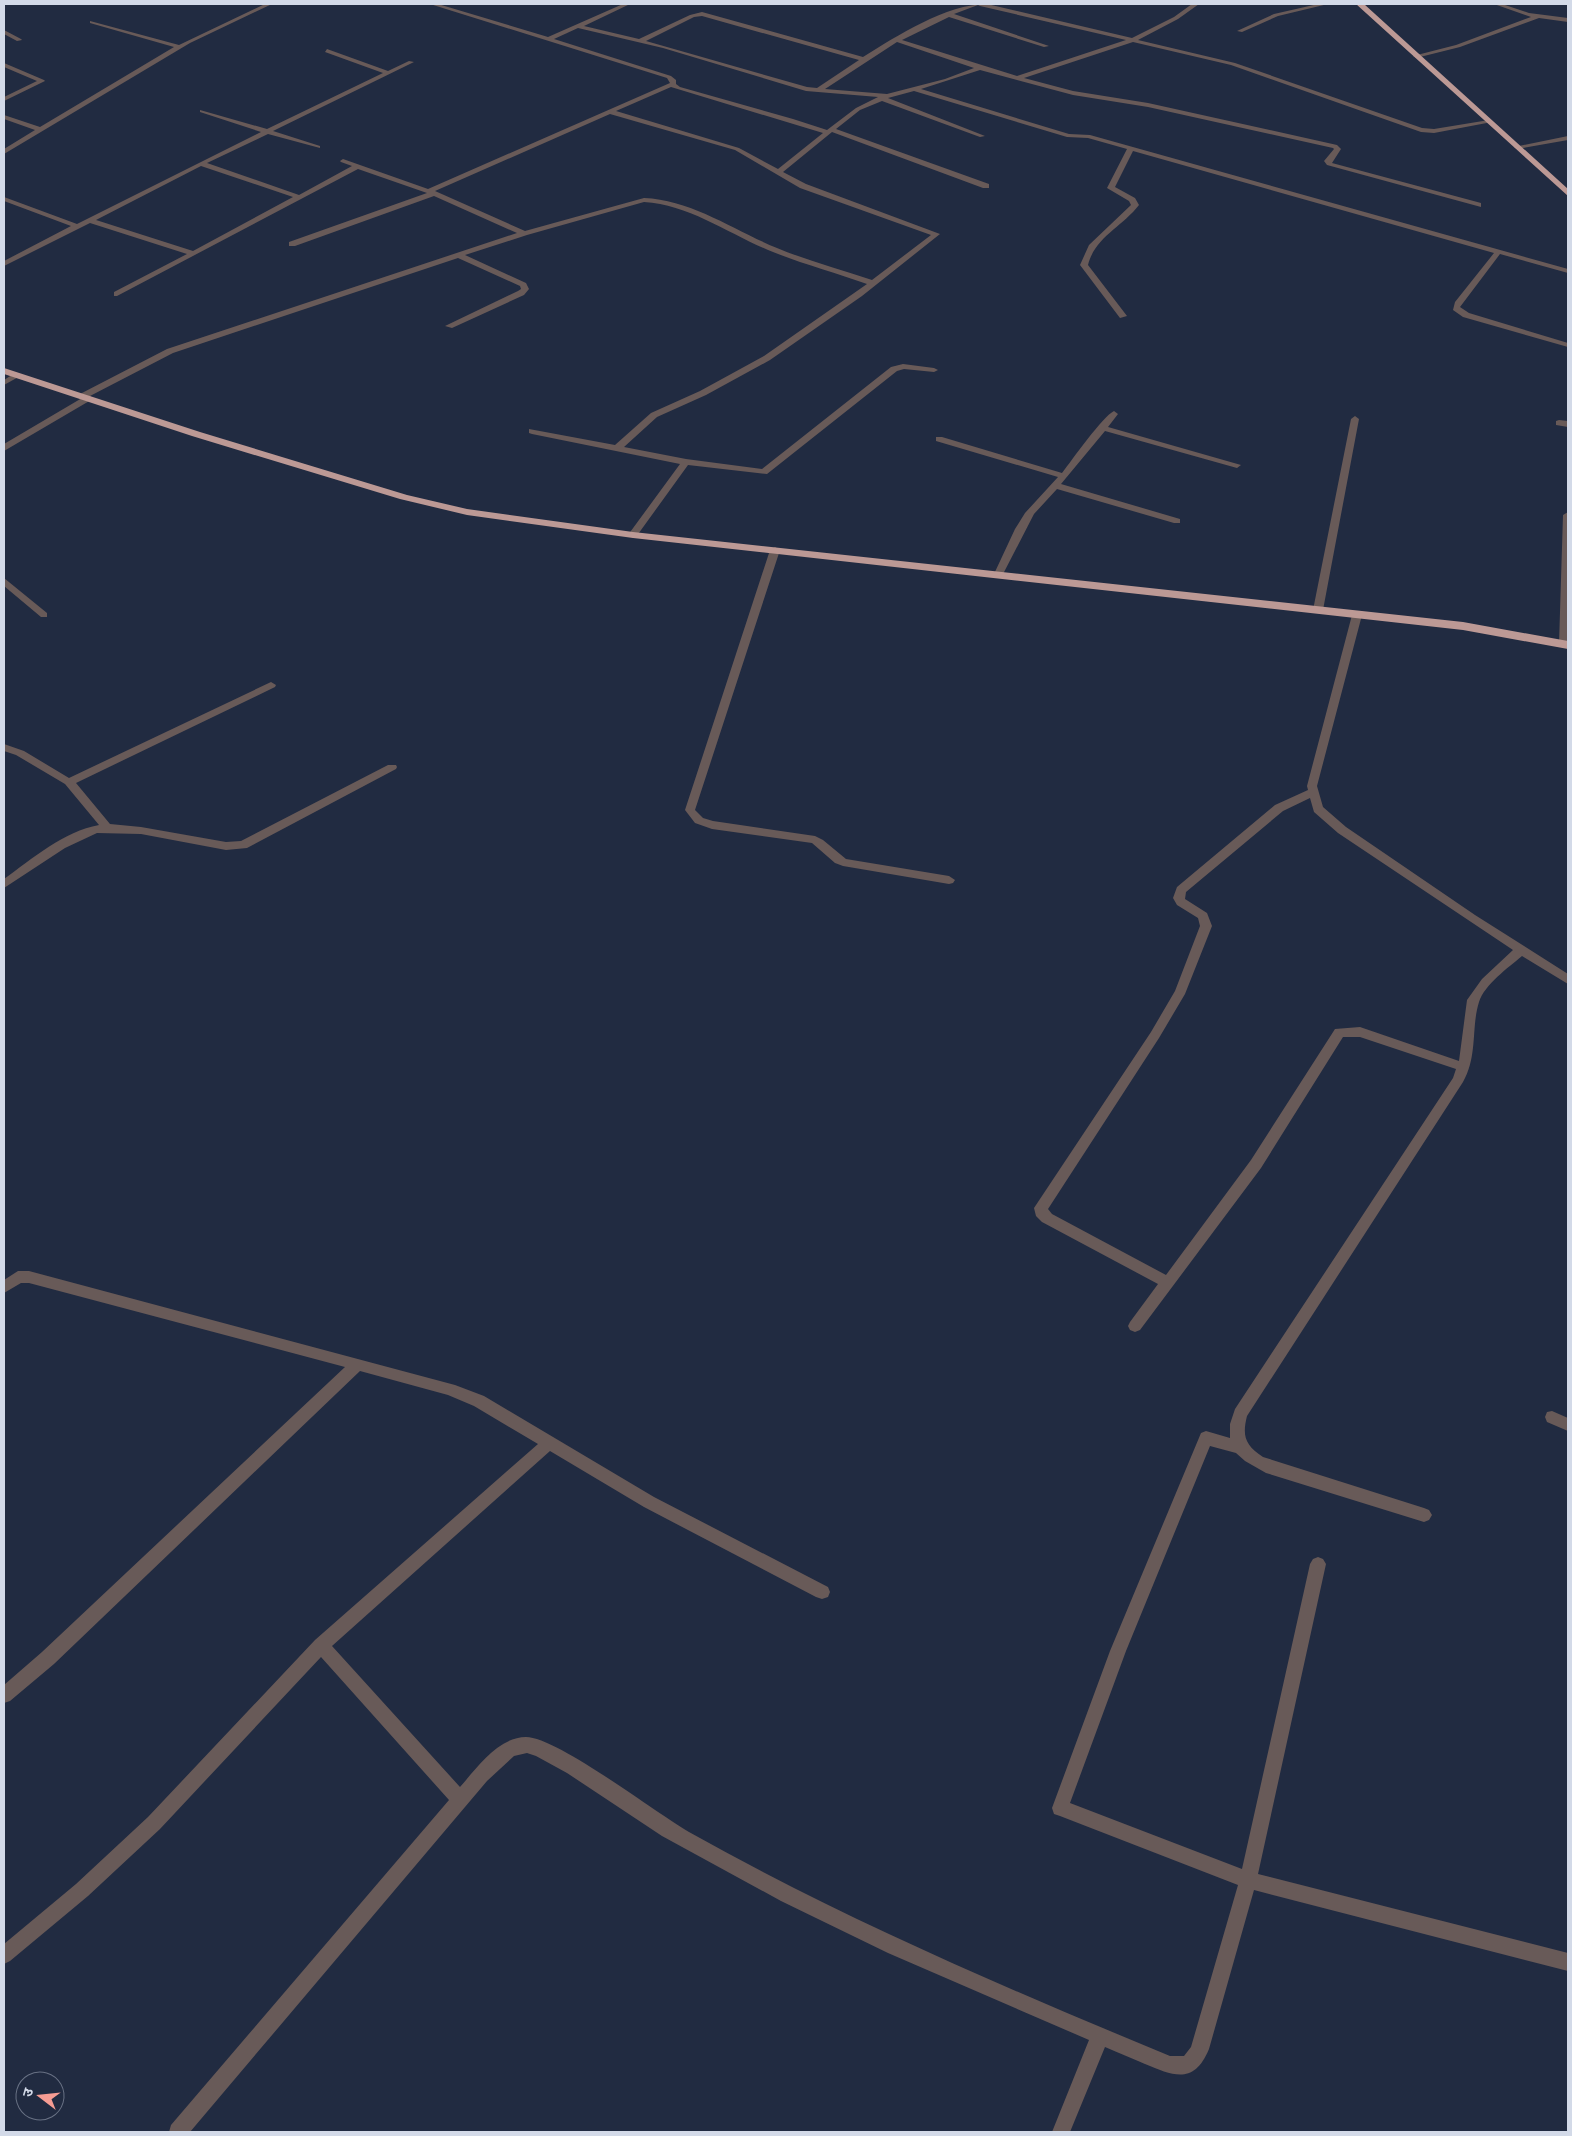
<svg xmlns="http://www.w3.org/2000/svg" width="1572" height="2136" viewBox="0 0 1572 2136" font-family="'Alegreya Sans','Noto Sans Devanagari',sans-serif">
<rect width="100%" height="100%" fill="#212b41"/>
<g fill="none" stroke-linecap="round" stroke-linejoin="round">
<!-- minor -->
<path fill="#685a58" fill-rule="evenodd" d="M265,4H272L190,43L4,154V149L35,130L4,119V115L40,127L174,47L90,23V21L179,45Z
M430,4H438L548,37L623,4H630L584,26L639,39L690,15L702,12L863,57C897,36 946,4 987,4L1132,38L1174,17L1192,4H1199L1178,19L1138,40L1235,63L1422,128L1434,129L1489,120L1492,122L1434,133L1421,132L1231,65L1133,42L1024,78L1073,91L1148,103L1337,145L1341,149L1332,163L1481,203V207L1327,165L1324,161L1334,149L1333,148L1148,107L1073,95L980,70L921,89L1069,134L1090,135L1568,269V273L1500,254L1460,307L1469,313L1568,343V347L1463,317L1453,310L1455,302L1494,253L1133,151L1115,187L1135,198L1139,205C1122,227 1095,237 1088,265L1127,316L1120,318L1080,265L1089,245L1131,205L1129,201L1107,188L1127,149L1088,138L1067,137L914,91L888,98L985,136L980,137L882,101L860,110L836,129L989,184V188H983L832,132L783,172L806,184L940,234L862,296L770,360L706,395L657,417L624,447L686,459L762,469L891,367L903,364L934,368L938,370L934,372L904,369L897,371L767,474L688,465L636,537L633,538L628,535L680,464L532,434L529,433V429L615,445L651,413L700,391L764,356L867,284C836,273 803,264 773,252C730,235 691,205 644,202L527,235L465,255L526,283L529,289L524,295L452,328L445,326L518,291L521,289L520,286L458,258L173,353L90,396L92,398L91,400L4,451V444L82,398L79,396L80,394L167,349L517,233L434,196L295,246H289V242L427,193L358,169L117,296H114V292L187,254L90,223L4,266V261L71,226L4,201V197L77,224L261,132L200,112V110L267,129L383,73L325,52L327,49L388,71L409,61L414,62L273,131L320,146V148L268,134L207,163L299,195L352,166L341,162L340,161L343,159L428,189L670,83L667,78ZM978,5L980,6L1126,40L1017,76L902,40L949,17L1044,47L1049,46L954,14ZM702,16L859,60L817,88L807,87L646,41L694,17ZM578,28L663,48L806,91L878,97L856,108L827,130L793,119L680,87L676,84V80L671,76L554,39ZM897,42L974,68L945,79L887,94L825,89ZM671,87L823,133L778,169L739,148L616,111ZM610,114L735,150L800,188L931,235L872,280C840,269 808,261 777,248C733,230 692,200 644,198L525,231L435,191ZM201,166L293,197L193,251L96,220Z
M1318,4H1328L1278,16L1242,32L1237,31L1274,14Z
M1494,4H1502L1529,13L1568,18V22L1539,18L1460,47L1416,58L1413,56L1456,45L1531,17Z
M4,30L21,39L22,40L17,41L4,34Z
M4,63L44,80L45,81L4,101V97L37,81L4,67Z
M1568,136V140L1517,149L1514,147Z
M15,373L22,375L4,385V380Z
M1114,411L1118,414L1108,427L1241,465L1237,468L1105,431L1061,484L1180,519V523H1174L1057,489L1034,514L1002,576H996L994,574L1015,529L1025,513L1058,477L936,441V437H942L1062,473C1072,460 1103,416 1114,411Z
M1355,416L1359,419L1323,610L1318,613L1313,610L1351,419Z
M1559,420L1568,421V427L1556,425V421Z
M1568,512V645L1564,647L1559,644L1563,515Z
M775,547L780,550L695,810L703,818L713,821L815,836L823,840L846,859L949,876L955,880L953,883L949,884L843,866L835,863L812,843L712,829L695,823L685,810L770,550Z
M4,578L47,613V617H41L4,586Z
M1357,612L1362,615L1317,786L1323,807L1346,827L1475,915L1568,974V984L1522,956C1508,968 1485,984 1479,1002C1471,1027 1478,1056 1463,1082L1247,1416C1242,1436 1245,1445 1263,1457L1424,1508L1429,1510L1432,1515L1429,1520L1424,1522L1266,1473L1245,1461L1236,1453L1210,1446L1126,1651L1070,1803L1242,1869L1310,1564L1313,1559L1318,1557L1323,1559L1326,1564L1258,1874L1568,1953V1971L1254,1890L1209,2049C1194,2085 1174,2076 1145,2064C1132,2058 1118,2053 1105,2047L1070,2132H1052L1089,2040L888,1953L781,1901L662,1836L567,1773L536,1756L527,1753L514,1756L487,1781L190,2132H169L171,2125L449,1800L321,1657L160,1829L88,1896L10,1961L4,1964V1944L76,1884L148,1817L315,1640L538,1444L474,1406L448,1395L360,1371L54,1664L10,1701L4,1703V1685L42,1652L345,1367L29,1283H21L4,1293V1280L18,1271H29L455,1385L484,1396L654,1497L828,1587L830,1592L828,1597L822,1599L816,1597L644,1507L550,1451L332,1646L460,1787C476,1769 498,1737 526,1737C557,1737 656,1813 689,1832C844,1919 1006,1988 1170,2056H1184L1191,2047L1238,1885L1060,1816L1054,1814L1052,1808L1110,1651L1201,1433L1206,1431L1230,1438V1424L1235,1409L1453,1078L1456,1069L1360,1037H1343L1261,1168L1140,1330L1135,1332L1130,1330L1128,1326L1130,1322L1158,1284L1042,1222L1036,1216L1034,1208L1151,1032L1175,991L1200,926L1198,918L1177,905L1173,898L1177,887L1275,805L1308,790L1307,786L1352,615ZM1310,798L1314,812L1338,833L1513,950L1482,979L1467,1000L1459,1061L1360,1027L1335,1029L1251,1160L1166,1275L1052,1214L1048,1209L1159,1038L1185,994L1212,926L1207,913L1185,899L1186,892L1283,811Z
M271,682L276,685L275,687L76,783L110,824L141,827L226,842L241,841L388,765H396L397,767L396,769L247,848L226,850L141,834L97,833L65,848L4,888V879C32,859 64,831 99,825L65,784L16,755L4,751V744L24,751L69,778Z
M1552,1411L1568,1418V1431L1547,1422L1545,1417L1547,1412Z"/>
<!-- highway -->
<path fill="#bc9995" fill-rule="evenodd" d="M1356,4H1364L1568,189V196Z
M4,368L200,432L407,495L467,509L633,532L1463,622L1568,641V649L1463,630L633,538L467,515L400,499L192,436L4,374Z"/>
</g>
<!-- border -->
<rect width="1572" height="2136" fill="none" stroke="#d3dae8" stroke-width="10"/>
<!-- north arrow -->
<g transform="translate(40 2096) rotate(286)"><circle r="24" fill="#212b41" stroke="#687184"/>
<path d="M0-4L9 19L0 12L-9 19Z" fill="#f59c93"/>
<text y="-8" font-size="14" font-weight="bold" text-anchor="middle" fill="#d3dae8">उ</text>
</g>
</svg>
